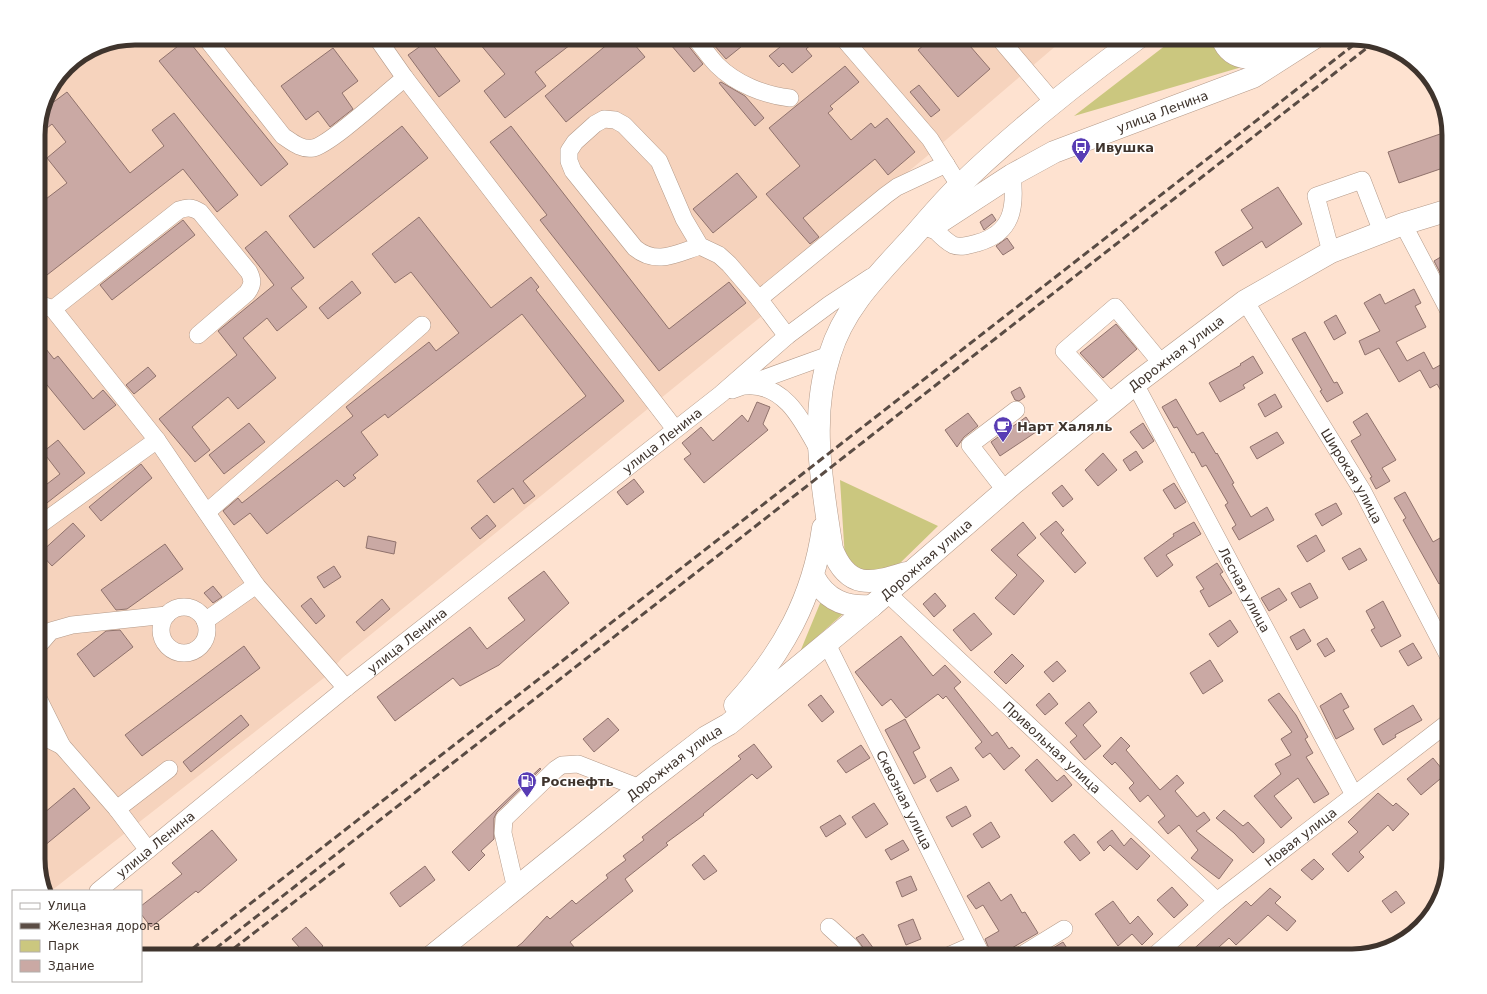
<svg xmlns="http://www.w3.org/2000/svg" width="1487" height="994" viewBox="0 0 1487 994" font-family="'DejaVu Sans',sans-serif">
<rect width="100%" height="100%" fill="#fee2d0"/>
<!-- built -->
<path fill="#f6d3bd" d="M135,38H1065L926,157L752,300L763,315L342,658L325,677L51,891H46L38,865V129L46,98L67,66L98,45Z"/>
<!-- green -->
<path fill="#cbc77f" d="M1175,38H1212L1242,67L1074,116Z
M1237,38H1286C1272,48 1250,49 1237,38Z
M840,480L938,526L896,567L870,576L845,559Z
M821,601L844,613L800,652Z"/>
<!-- building -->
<path fill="#caa9a4" stroke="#90726c" d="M475,38H496L501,44L508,38H564L570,45L535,72L546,86L505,118L484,91L505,74Z
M615,38H629L645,57L566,122L545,96Z
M665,38H685L687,44L703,64L694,72Z
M708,38H752L726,59Z
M791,38H819L806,49L812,56L792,73L783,63L779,67L769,56Z
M932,38H963L990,69L958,97L918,50Z
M187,39L288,164L261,186L159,61Z
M429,40L460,81L439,97L408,55Z
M333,48L358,81L342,93L353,109L330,127L318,111L306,120L281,86Z
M845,66L859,82L830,106L833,109L828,113L851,140L871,123L875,128L887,118L915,152L888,175L875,159L803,218L819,237L810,244L766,194L800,166L769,128Z
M721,82L745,96L764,118L755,126L719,83Z
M919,85L940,110L931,117L910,92Z
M67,92L130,173L164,146L152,130L174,113L238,195L217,212L183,169L38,282V205L67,183L47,158L66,142L52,124L47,128L41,119L43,110Z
M402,126L428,158L314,248L289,216Z
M511,126L669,329L729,282L746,303L659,371L540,220L547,215L490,142Z
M1443,133L1449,149V166L1399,183L1388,152Z
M737,173L757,197L713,233L693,209Z
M1278,187L1302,224L1266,248L1262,241L1223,266L1215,252L1253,228L1241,210Z
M992,214L996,220L984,230L980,222Z
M419,217L491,308L531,277L539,287L536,290L624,401L523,481L535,496L524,504L513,488L494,503L477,481L586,396L522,314L388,418L385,414L361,432L378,455L353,475L356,478L344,487L337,480L267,534L250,513L234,525L223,511L238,498L242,503L353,416L346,407L429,342L436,351L459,333L411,272L395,283L372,254Z
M183,220L195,235L112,300L100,285Z
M266,231L304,278L291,288L307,307L277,331L267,318L243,338L276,378L238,409L228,397L192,427L210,450L195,462L159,419L237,355L218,331L274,285L245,248Z
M1007,238L1014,248L1003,255L996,246Z
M1444,255L1449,265V290L1434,261Z
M352,281L361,293L328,319L319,308Z
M1414,289L1421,303L1415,306L1426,327L1396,342L1407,361L1424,352L1433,369L1444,363L1449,371V405L1437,384L1430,388L1420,370L1399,382L1379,348L1365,355L1359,341L1380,331L1364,303L1380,294L1385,304Z
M1336,315L1346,333L1334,340L1324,322Z
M1116,324L1137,349L1103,378L1080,353Z
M1305,332L1334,383L1337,382L1343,393L1327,402L1320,391L1322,390L1292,339Z
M38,339L54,359L58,356L93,399L103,390L116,405L84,430L38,374Z
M1253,356L1263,373L1243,385L1245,388L1220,402L1209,383L1241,365L1240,364Z
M148,367L156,376L134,394L126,385Z
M1020,387L1025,397L1019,401L1015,400L1011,392Z
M1275,394L1282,407L1265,417L1258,404Z
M1176,399L1197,435L1203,432L1216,454L1217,453L1234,483L1232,484L1251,517L1267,507L1274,520L1239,540L1232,528L1236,525L1225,505L1228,503L1206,465L1202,467L1194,452L1192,453L1177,427L1174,428L1162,407Z
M757,402L770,407L763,424L768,430L704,483L684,459L691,454L682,443L701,427L713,441L742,415L748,422Z
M968,413L978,426L964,437L957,447L945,430Z
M1367,413L1396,460L1382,468L1390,481L1376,489L1370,478L1372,477L1351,441L1361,435L1353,422Z
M1026,417L1036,432L1000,456L991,442Z
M249,423L265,442L224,474L209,455Z
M1143,423L1154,441L1143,449L1130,432Z
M1277,432L1284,443L1257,459L1250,447Z
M58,440L85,473L38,510V491L60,474L43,452Z
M1136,451L1143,462L1130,471L1123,460Z
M1103,453L1117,470L1098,486L1085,470Z
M141,464L152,478L101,521L89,507Z
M634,479L644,492L627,505L617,492Z
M1174,483L1186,502L1175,509L1163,490Z
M1062,485L1073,499L1063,507L1052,493Z
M1405,492L1433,542L1440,538L1449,555V578L1439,584L1403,520L1406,518L1394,498Z
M1336,503L1342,514L1322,526L1315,514Z
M487,515L496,526L480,539L471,528Z
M1056,521L1064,530L1061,533L1086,563L1075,573L1040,534Z
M1023,522L1036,538L1017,555L1044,581L1014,615L995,598L1017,575L991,550Z
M1194,522L1201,534L1166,555L1173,565L1157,577L1144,558L1174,536L1173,534Z
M73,523L85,536L52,566L40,553Z
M1316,535L1325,551L1307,562L1297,546Z
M368,536L396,542L394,554L366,548Z
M165,544L183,569L127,609L116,610L101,590Z
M1360,548L1367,560L1349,570L1342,558Z
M1217,563L1223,572L1220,574L1232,593L1209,607L1200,591L1204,589L1196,577Z
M334,566L341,577L324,588L317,577Z
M544,571L569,603L499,665L460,686L453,678L395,721L377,697L470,627L487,649L525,620L508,598Z
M1310,583L1318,598L1300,608L1291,593Z
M213,586L222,597L213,603L204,593Z
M1279,588L1287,600L1269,611L1261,598Z
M935,593L946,606L934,617L923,604Z
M311,598L325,616L316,624L301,606Z
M382,599L390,609L364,631L356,622Z
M1383,601L1401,636L1381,647L1371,630L1375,628L1366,611Z
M974,613L992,634L971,651L953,630Z
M1230,620L1238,632L1218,647L1209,634Z
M1304,629L1311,641L1297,650L1290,637Z
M120,630L133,647L94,677L77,654L106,631Z
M901,636L933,676L945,665L961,682L954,688L992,736L997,732L1009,749L1012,747L1020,756L1004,770L990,753L983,758L975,748L982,742L946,696L943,699L938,694L906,718L891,699L882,706L855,672Z
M1327,638L1335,651L1325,657L1317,644Z
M1413,643L1422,658L1408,666L1399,651Z
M244,646L260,668L142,756L125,735Z
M1012,654L1024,666L1006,684L994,672Z
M1210,660L1223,681L1203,694L1190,673Z
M1057,661L1066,671L1053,682L1044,672Z
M1049,693L1058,704L1045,715L1036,705Z
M1279,693L1296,715L1308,737L1305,739L1313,753L1306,757L1329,794L1314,803L1298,778L1274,796L1292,818L1281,828L1254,796L1281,774L1275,764L1291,755L1281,739L1292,732L1268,700Z
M1341,693L1349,707L1343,710L1354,729L1336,739L1320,706Z
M821,695L834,712L822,722L808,705Z
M1089,702L1097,712L1083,725L1101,746L1085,760L1070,742L1077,736L1065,723Z
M1413,705L1422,720L1395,735L1396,737L1383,745L1374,729Z
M241,715L249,725L191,772L183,762Z
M608,718L619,730L594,752L583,739Z
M905,719L920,748L913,752L926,777L914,784L885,730Z
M1121,737L1130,746L1126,750L1160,790L1177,775L1184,783L1175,791L1197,817L1204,812L1210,820L1196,831L1233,860L1219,879L1191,858L1198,850L1179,825L1168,834L1158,822L1165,816L1148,795L1140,802L1129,788L1134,783L1115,762L1112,765L1103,756Z
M754,744L772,767L757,779L752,774L703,814L704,815L666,843L668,845L625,879L633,891L570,942L574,947L564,956H505L522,943L547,916L550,919L572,900L576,904L608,878L606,875L626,860L623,856L644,840L642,837L741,759L738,756Z
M861,745L870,758L846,773L837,761Z
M1433,758L1446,774L1421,795L1407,779Z
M1037,759L1057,781L1064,775L1072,785L1052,802L1025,770Z
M951,767L959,780L937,792L930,780Z
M540,768L541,769L497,812L494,818V839L481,851L485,855L469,871L452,852Z
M74,788L90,808L38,851V818Z
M1378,793L1393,806L1396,803L1409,814L1393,831L1388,825L1359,852L1364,857L1348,872L1332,854L1358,832L1348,822Z
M874,803L888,824L866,838L852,817Z
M966,806L971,816L952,827L946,817Z
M1224,810L1243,826L1248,822L1264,839V843L1253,853L1234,833L1216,818Z
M840,815L846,824L826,837L820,827Z
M991,822L1000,837L982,848L973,834Z
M212,830L237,860L198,893L196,891L151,927L141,914V906L182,874L172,863Z
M1112,830L1124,846L1131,838L1150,856L1137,870L1110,845L1104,851L1097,842Z
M1074,834L1090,853L1080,861L1064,842Z
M903,840L909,850L891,860L885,850Z
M704,855L717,871L704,880L692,865Z
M1314,859L1324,869L1312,880L1301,870Z
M425,866L435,880L400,907L390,893Z
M911,876L917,890L902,897L896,882Z
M989,882L1001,901L1011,894L1022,913L1025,912L1038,933L998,956H992L985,939L999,931L983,905L976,909L967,896Z
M1172,887L1188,905L1174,918L1157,900Z
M1270,888L1281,897L1275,903L1296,921L1287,931L1268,915L1236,945L1229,938L1209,956H1186L1246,901L1251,906Z
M1396,891L1405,903L1391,913L1382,901Z
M1113,901L1130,924L1138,916L1153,934L1142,945L1132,934L1118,946L1095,914Z
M913,919L921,939L906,945L898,925Z
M306,927L323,946L312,956H307L292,939Z
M863,934L874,949L868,954L856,938Z
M1063,942L1072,956H1040Z"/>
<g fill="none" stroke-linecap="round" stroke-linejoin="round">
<defs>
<g id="minor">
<path d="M206,38L283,136C292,142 301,150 313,148C330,145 388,91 405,78"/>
<path d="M377,38L405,78L675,429"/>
<path d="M695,38C703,47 709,57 717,65C736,84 764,95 790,98"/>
<path d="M843,38L930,139L959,185"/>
<path d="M999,38L1054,103"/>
<path d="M1403,224L1449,311"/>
<path d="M932,227C938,233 945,241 953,245C961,248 970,245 977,243C1013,233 1016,207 1012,175"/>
<path d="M700,246C677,253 657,266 635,248L573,171L569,161V151L575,142L595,124L604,119L615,120L624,125L659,161L684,219L700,246L719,255L729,264L759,299"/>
<path d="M1331,252L1316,196L1362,180L1382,232"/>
<path id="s1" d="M1245,301L1362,490L1449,657"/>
<path d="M38,306L42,305L53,309L157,440L256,585L346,688"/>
<path d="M53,309L179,210C187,207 192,207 200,212L249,272C253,280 253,285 247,293L198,335"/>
<path d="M787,336L759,299L886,195L897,187L946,164"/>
<path id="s2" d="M1135,384L1354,795"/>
<path d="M746,386C785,383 803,422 819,451"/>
<path d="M732,390L829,355"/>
<path d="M1112,403L1064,351L1115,307L1162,364"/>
<path d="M1005,490L970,445L1016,410"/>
<path d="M207,512L422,325"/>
<path d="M38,526L157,440"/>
<path id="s3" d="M887,593L1217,901"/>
<circle cx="184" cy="630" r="23"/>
<path d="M205,621L256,585"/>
<path id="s4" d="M827,644L982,956"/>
<path d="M38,646L51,631L72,625L167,615"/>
<path d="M38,698L62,746L117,809L148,850"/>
<path d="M38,734L62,746"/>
<path d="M117,809L169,769"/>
<path d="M516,889L503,833L504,819L556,769L562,765L578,764L640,788"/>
<path id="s5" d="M98,891L346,688L721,394L787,336L830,304L871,277"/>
<path d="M829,927L850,946L858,956"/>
<path d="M948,956L975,944"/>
<path d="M1020,956L1064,929"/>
<path id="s6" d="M1154,956L1217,901L1449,722"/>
</g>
<g id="major">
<path d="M1222,38C1232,65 1261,59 1283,53"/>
<path id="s7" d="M932,227L1012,175L1054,152L1253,77L1314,38"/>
<path d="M906,573C871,584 848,590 832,549C822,485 809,417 830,354C844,308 877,276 909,241C926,222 942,202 961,184C1016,131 1076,83 1138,38"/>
<path d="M814,577C826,600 846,608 872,606"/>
<path d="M735,705C783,653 813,598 823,528"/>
<path id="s8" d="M432,956L640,788L706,737L729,724L872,606L1014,483L1135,384L1245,301L1331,252L1403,224L1449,210"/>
</g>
</defs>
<!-- minor casing -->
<use href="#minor" stroke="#b49a89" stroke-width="18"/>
<!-- major casing -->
<use href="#major" stroke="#b49a89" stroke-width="23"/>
<!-- minor -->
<use href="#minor" stroke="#fff" stroke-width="17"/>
<!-- major -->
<use href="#major" stroke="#fff" stroke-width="22"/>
<!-- rail -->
<path stroke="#5a4c44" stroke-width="3" stroke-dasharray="8 4" stroke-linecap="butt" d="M183,956L1360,40
M206,956L1372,44
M224,956L346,862"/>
</g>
<!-- icons -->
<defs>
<symbol id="bus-pin" viewBox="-11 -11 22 30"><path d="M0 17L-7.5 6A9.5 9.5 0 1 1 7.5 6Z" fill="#583cb4" stroke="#fff"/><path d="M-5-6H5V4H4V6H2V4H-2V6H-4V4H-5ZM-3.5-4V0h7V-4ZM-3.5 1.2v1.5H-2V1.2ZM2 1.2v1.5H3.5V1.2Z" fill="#fff"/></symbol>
<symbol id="cafe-pin" viewBox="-11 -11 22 30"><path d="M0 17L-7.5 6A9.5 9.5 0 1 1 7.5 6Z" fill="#583cb4" stroke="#fff"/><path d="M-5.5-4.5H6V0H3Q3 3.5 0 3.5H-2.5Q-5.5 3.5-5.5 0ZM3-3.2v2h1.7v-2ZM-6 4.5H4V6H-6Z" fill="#fff"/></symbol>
<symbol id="fuel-pin" viewBox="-11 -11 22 30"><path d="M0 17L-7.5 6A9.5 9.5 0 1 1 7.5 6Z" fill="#583cb4" stroke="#fff"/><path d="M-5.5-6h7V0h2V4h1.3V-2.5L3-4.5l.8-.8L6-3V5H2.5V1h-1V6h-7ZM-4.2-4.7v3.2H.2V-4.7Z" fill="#fff"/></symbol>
</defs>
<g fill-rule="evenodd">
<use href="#bus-pin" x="1070" y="136" width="22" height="30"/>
<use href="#cafe-pin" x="992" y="415" width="22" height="30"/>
<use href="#fuel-pin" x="516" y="770" width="22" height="30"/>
</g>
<g text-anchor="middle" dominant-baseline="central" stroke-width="3" stroke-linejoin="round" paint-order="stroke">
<!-- street labels -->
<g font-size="13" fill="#3f342d" stroke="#fff">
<text stroke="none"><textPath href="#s7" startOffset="259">улица Ленина</textPath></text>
<text stroke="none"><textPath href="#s8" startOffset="958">Дорожная улица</textPath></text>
<text stroke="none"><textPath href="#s5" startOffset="722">улица Ленина</textPath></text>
<text stroke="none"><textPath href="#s1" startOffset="205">Широкая улица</textPath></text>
<text stroke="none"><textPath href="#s8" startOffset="634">Дорожная улица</textPath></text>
<text stroke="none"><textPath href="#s2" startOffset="233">Лесная улица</textPath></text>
<text stroke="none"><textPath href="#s5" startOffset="398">улица Ленина</textPath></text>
<text stroke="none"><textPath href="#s3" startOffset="226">Привольная улица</textPath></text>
<text stroke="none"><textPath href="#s8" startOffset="310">Дорожная улица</textPath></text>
<text stroke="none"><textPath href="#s4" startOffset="174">Сквозная улица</textPath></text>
<text stroke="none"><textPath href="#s6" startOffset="189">Новая улица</textPath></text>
<text stroke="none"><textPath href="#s5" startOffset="74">улица Ленина</textPath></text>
</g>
<!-- poi labels -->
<g font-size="13" font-weight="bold" fill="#3f342d" stroke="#fff" text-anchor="start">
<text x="1095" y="147">Ивушка</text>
<text x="1017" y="426">Нарт Халяль</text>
<text x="541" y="781">Роснефть</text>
</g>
</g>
<!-- crop -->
<path d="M0 0H1487V994H0ZM135 45H1352A90 90 0 0 1 1442 135V859A90 90 0 0 1 1352 949H135A90 90 0 0 1 45 859V135A90 90 0 0 1 135 45Z" fill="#fff" fill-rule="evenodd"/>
<path fill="none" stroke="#3f342d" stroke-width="5" d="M135 45H1352A90 90 0 0 1 1442 135V859A90 90 0 0 1 1352 949H135A90 90 0 0 1 45 859V135A90 90 0 0 1 135 45Z"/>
<!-- legend -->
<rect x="12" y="890" width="130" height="92" fill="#ffffff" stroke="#b2aeab"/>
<rect x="20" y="903" width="20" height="6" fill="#ffffff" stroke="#b2aeab"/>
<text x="48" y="910" font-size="12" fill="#3f342d">Улица</text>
<rect x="20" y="923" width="20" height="6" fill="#5a4c44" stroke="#b2aeab"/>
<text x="48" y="930" font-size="12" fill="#3f342d">Железная дорога</text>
<rect x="20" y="940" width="20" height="12" fill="#cbc77f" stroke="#b2aeab"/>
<text x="48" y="950" font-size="12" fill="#3f342d">Парк</text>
<rect x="20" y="960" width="20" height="12" fill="#caa9a4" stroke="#b2aeab"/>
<text x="48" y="970" font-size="12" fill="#3f342d">Здание</text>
</svg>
